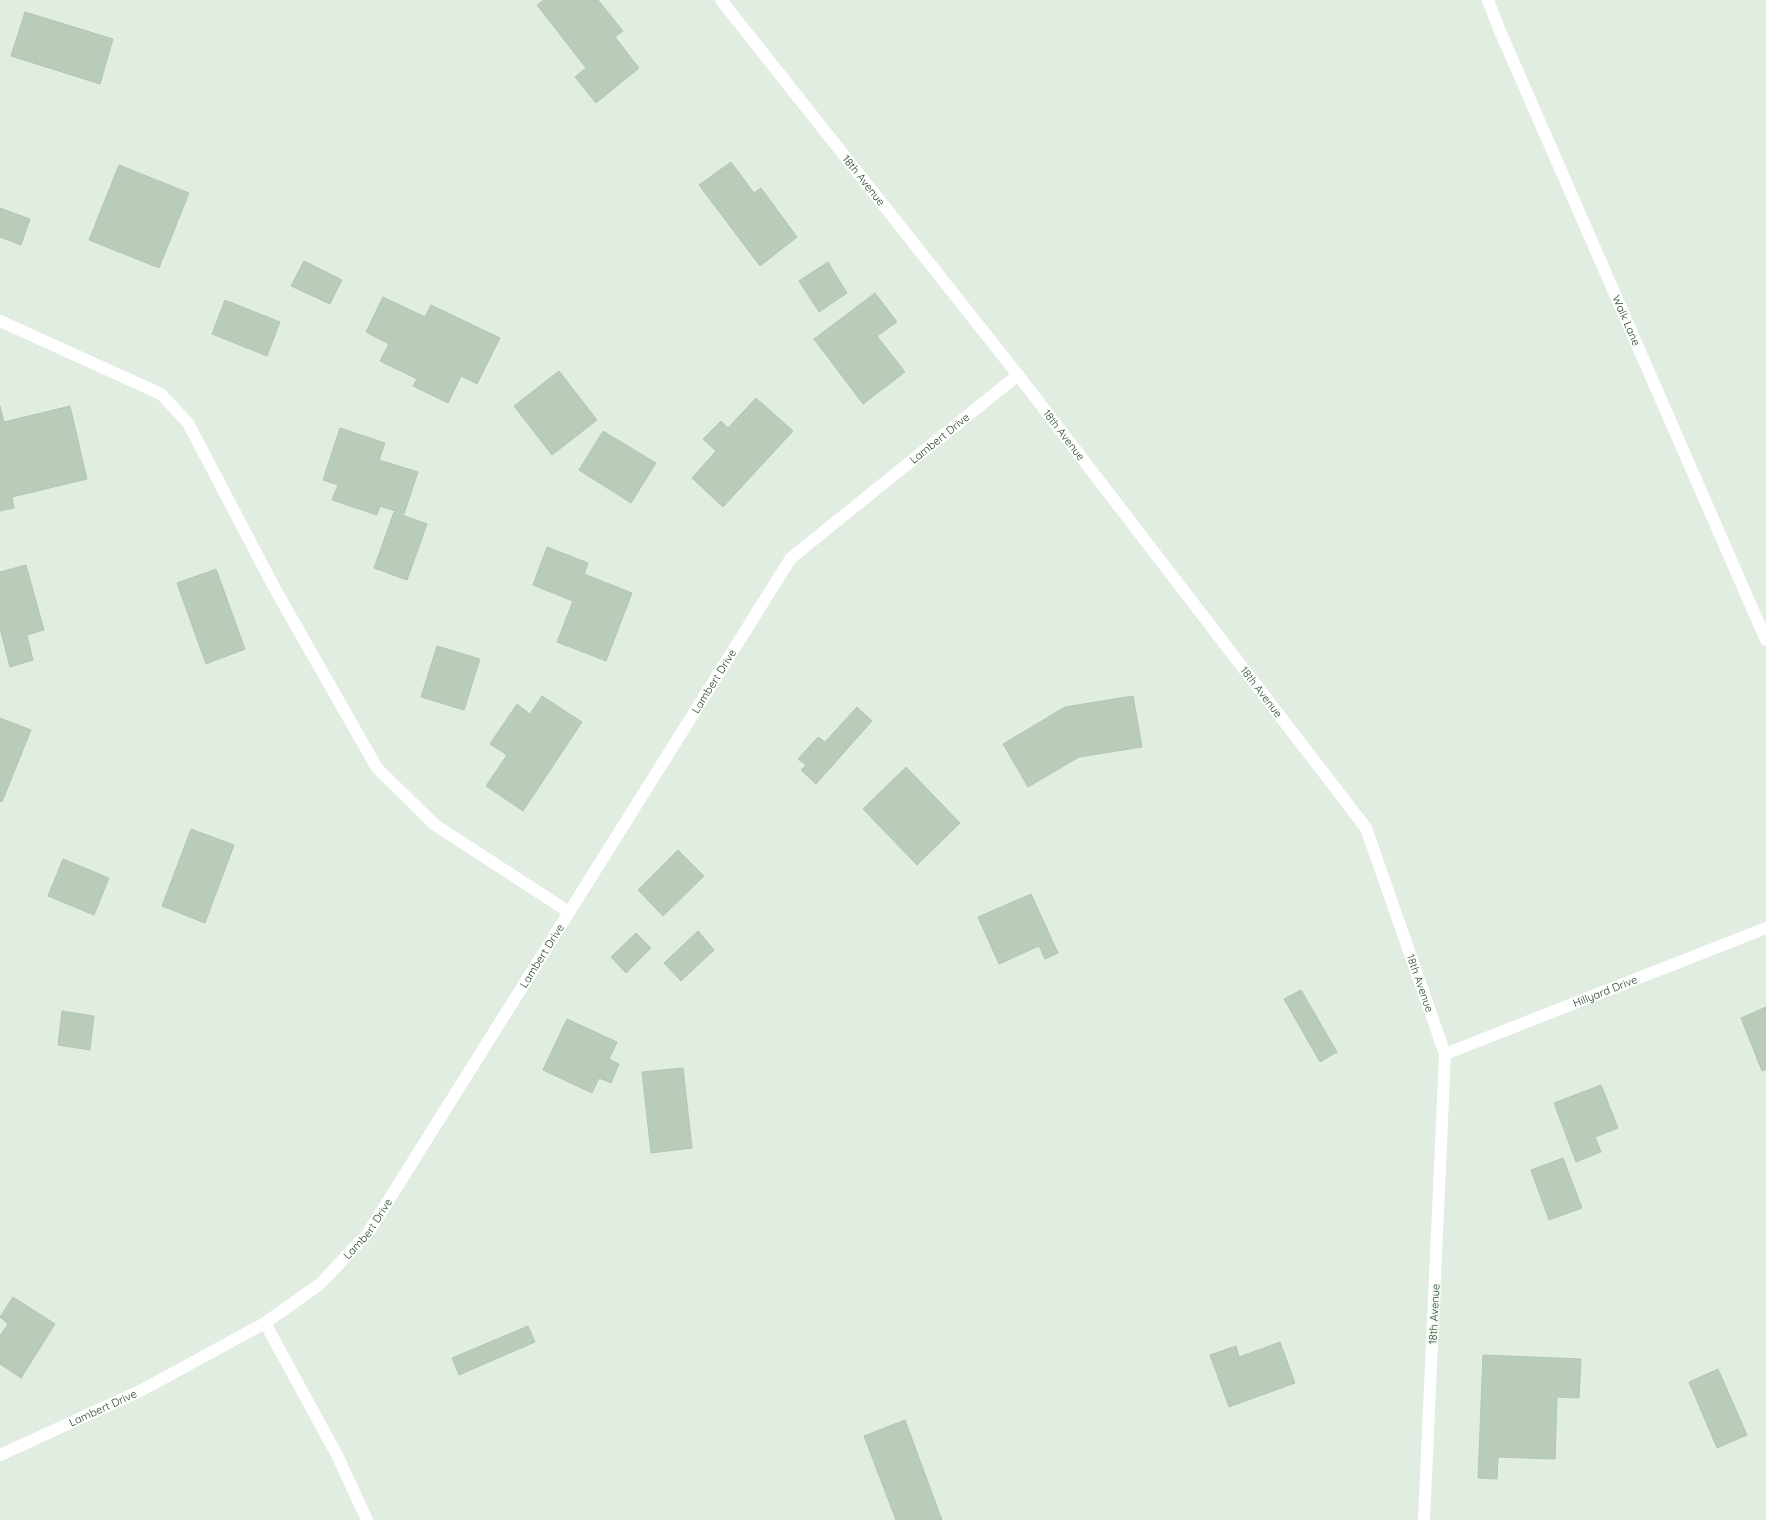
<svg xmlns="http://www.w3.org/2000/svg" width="1766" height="1520" viewBox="0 0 1766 1520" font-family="Quicksand,sans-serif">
<rect width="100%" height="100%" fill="#e0ede0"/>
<!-- building -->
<path fill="#b9cbb9" stroke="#b2c7b2" d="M544,0H598L623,31L615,37L639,68L596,103L575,77L586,68L537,5Z
M25,12L113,39L100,84L11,56Z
M731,162L754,193L761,188L797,237L760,266L699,185Z
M119,165L189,193L159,268L89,240Z
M0,208L30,219L21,245L0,237Z
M304,261L342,280L330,304L291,286Z
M828,262L847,293L819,312L799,281Z
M875,293L897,322L877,336L905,372L863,404L814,339Z
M383,297L425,317L431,305L500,338L477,384L461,376L448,403L413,386L417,379L380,361L389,344L366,332Z
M225,300L280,322L267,356L212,334Z
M559,371L597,420L552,455L514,406Z
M756,398L793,431L723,507L692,478L716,451L703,439L721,421L728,428Z
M0,406L4,422L70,406L87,479L12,497L14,508L0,511Z
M340,428L385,443L379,460L418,472L404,514L380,506L377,515L332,500L338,485L323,480Z
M603,431L656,463L631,503L579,470Z
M394,512L427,524L407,580L374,568Z
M547,547L588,563L584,574L632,593L606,661L557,642L573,601L533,585Z
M26,565L44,630L27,635L33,660L10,667L0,628V572Z
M216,569L245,649L206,664L177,583Z
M437,646L480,659L464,710L421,697Z
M542,696L582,722L523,811L486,786L507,755L490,744L517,704L530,714Z
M1133,696L1142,747L1079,757L1028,787L1003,744L1065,707Z
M857,707L872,721L816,784L801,770L806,765L798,759L818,737L825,742Z
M0,718L31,730L2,802L0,801Z
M906,767L960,823L917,865L863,809Z
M191,829L234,845L205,923L162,906Z
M678,850L704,876L663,916L638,890Z
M63,859L109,878L94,915L48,896Z
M1031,894L1058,953L1045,959L1039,946L999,964L978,917Z
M698,931L714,950L681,981L664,963Z
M636,933L651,948L626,973L611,957Z
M1301,990L1337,1052L1320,1062L1284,999Z
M1766,1007V1069L1762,1071L1741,1018Z
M62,1011L94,1016L90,1050L58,1045Z
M567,1019L617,1042L609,1059L619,1064L611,1083L599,1078L592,1093L543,1070Z
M683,1068L692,1148L651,1153L642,1072Z
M1601,1085L1618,1128L1595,1137L1601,1152L1576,1162L1554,1103Z
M1563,1158L1582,1208L1549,1220L1531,1170Z
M13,1297L55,1324L21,1378L0,1364V1336L8,1324L0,1317Z
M528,1326L535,1342L459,1375L452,1358Z
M1280,1342L1295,1383L1229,1407L1210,1355L1236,1346L1239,1357Z
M1483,1355L1581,1359L1579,1398L1557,1397L1555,1459L1498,1457L1497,1479L1478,1478Z
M1718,1369L1747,1435L1717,1448L1689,1382Z
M905,1420L942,1520H896L864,1436Z"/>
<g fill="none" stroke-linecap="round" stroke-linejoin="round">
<!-- minor -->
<g stroke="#fff" stroke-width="12">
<path id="s1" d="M721,0L1018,375L1366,828L1445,1054L1424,1520"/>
<path id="s2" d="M1488,0L1500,31L1766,640"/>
<path d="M0,321L161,394L188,423L275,589L377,768L435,825L569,912"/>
<path id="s3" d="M1445,1054L1766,928"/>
<path d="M265,1323L337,1455L367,1520"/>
<path id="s4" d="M0,1455L142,1390L265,1323L320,1284L368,1233L791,558L1018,375"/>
</g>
</g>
<g text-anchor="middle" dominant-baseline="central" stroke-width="4" stroke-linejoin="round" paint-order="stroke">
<!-- street labels -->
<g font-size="11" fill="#1f3f24" stroke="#f2f9f1">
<text stroke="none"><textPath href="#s1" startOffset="230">18th Avenue</textPath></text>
<text stroke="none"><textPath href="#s2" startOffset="349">Walk Lane</textPath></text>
<text stroke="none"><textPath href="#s1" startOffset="554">18th Avenue</textPath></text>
<text stroke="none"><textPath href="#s4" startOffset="1421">Lambert Drive</textPath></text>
<text stroke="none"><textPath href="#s4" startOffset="1085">Lambert Drive</textPath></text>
<text stroke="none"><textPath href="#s1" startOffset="878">18th Avenue</textPath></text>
<text stroke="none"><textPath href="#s4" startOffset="761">Lambert Drive</textPath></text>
<text stroke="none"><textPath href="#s1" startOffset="1214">18th Avenue</textPath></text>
<text stroke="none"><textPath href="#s3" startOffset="172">Hillyard Drive</textPath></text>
<text stroke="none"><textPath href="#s4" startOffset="437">Lambert Drive</textPath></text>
<text transform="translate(1434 1314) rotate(-87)">18th Avenue</text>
<text stroke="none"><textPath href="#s4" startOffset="113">Lambert Drive</textPath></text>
</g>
</g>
</svg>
